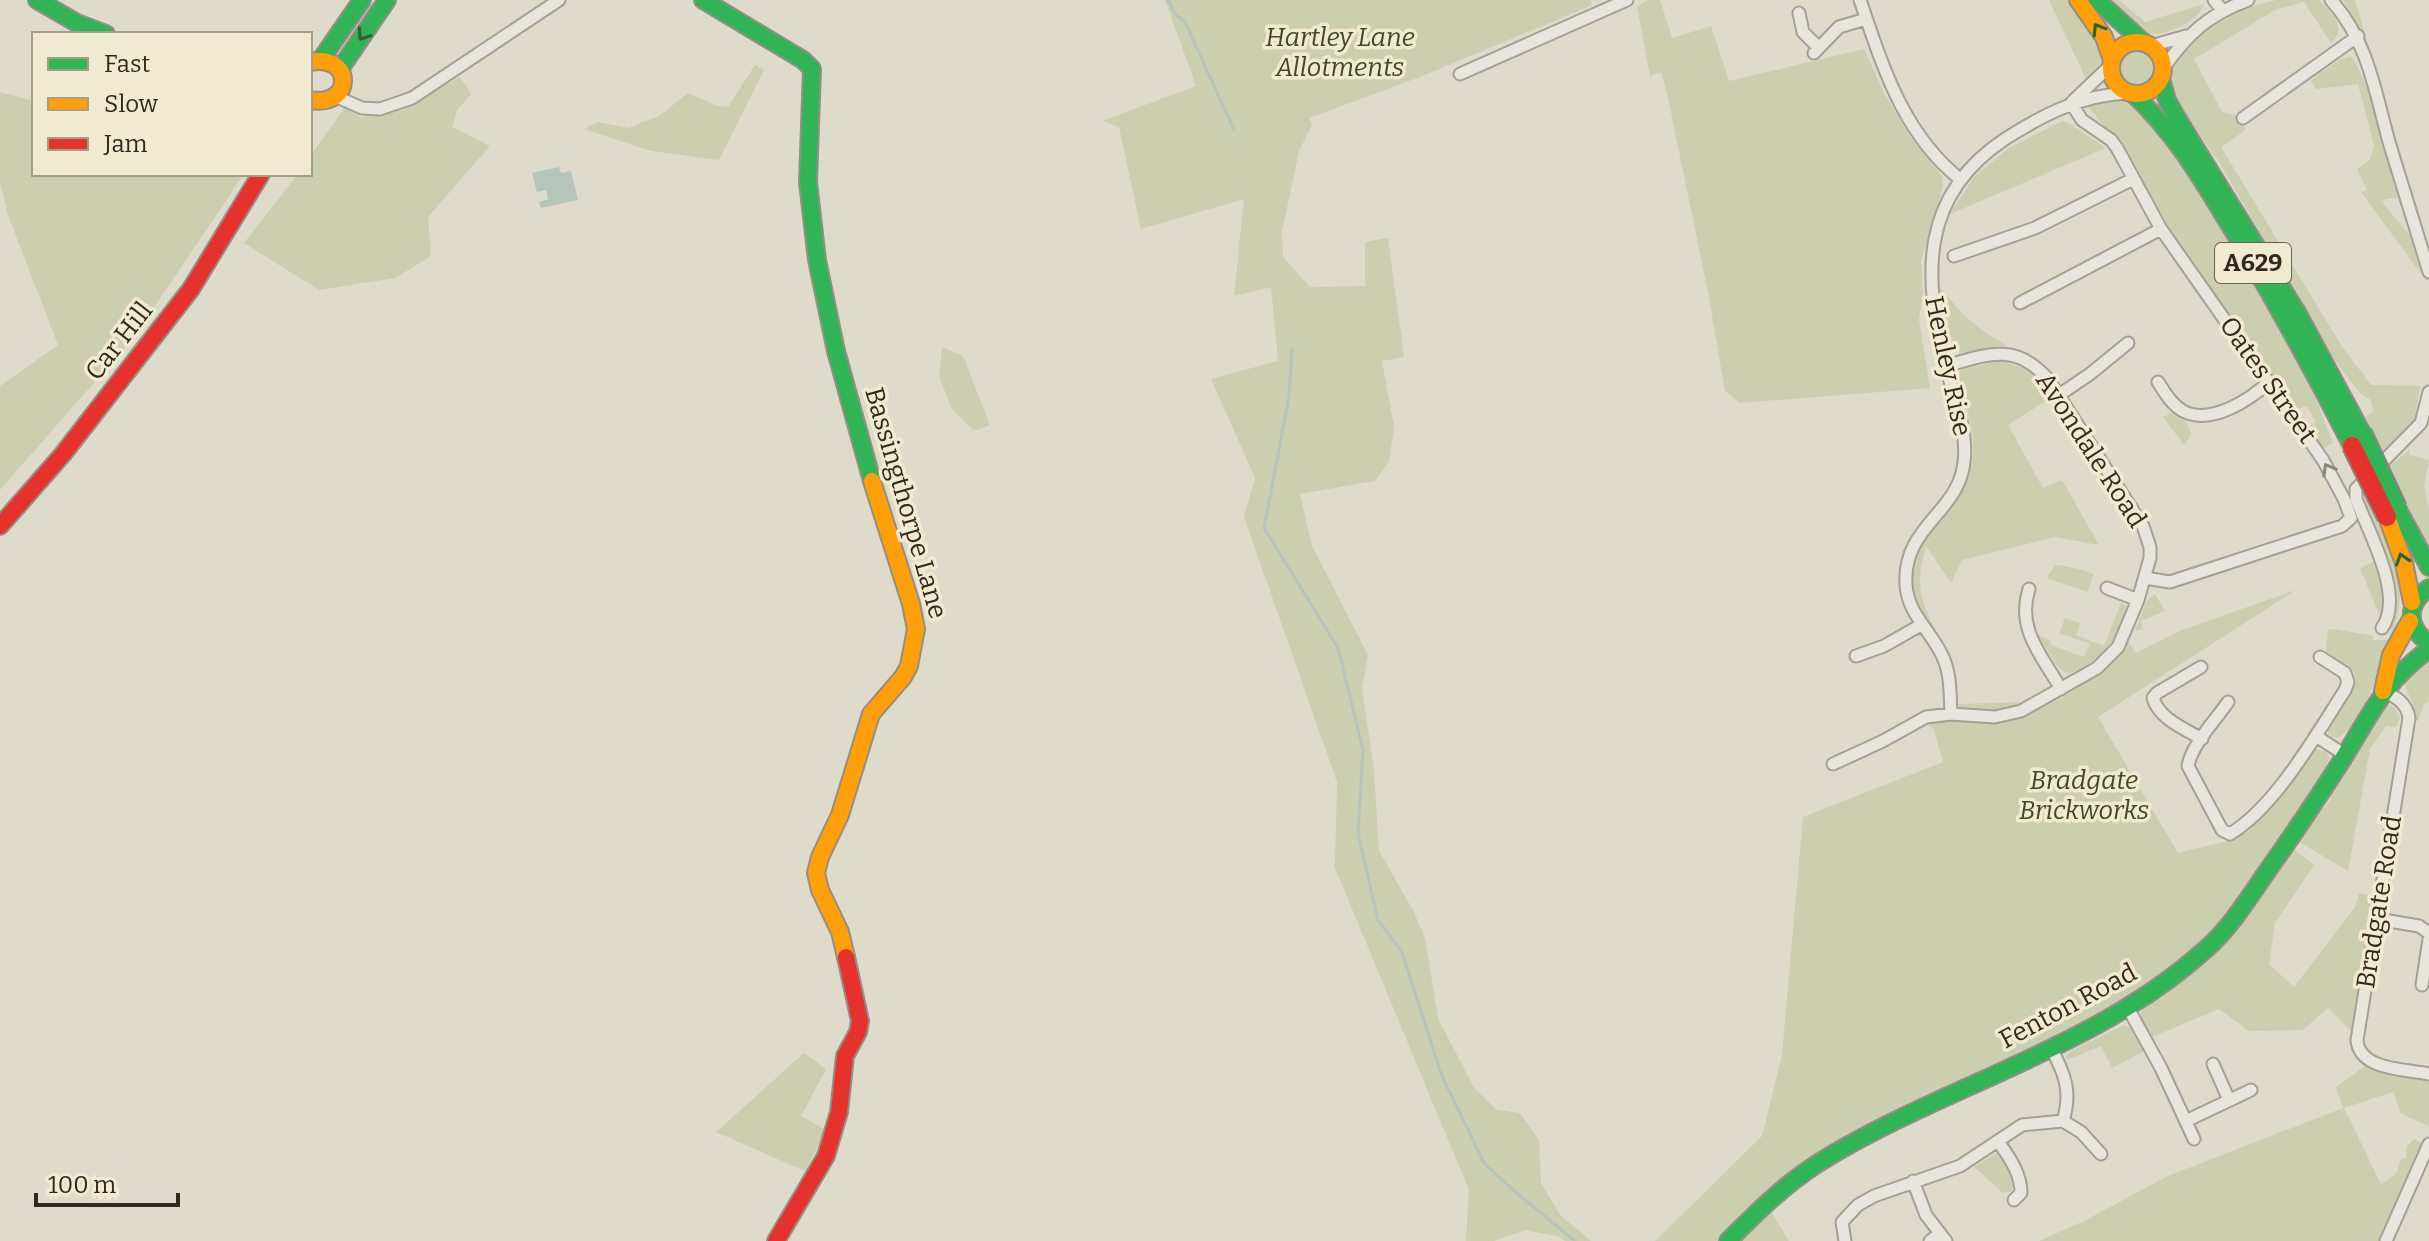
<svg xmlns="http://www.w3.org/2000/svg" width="2429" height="1241" viewBox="0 0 2429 1241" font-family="Bitter,serif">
<rect width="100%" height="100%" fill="#dfdbcb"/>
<!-- green -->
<path fill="#cbceaf" d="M1165,0H1591L1592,5L1420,77L1309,118L1312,125L1299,151L1282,232L1283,257L1310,287L1365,286V242L1388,238L1404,357L1382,361L1394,427L1389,461L1375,481L1300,494L1312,546L1368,655L1362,689L1374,770L1379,851L1414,912L1425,938L1438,1018L1474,1088L1497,1110L1520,1113L1539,1140L1541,1183L1560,1215L1591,1241H1565L1560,1237L1526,1230L1494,1241H1466L1469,1190L1335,868L1337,782L1244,517L1255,478L1211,379L1278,361L1271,287L1234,296L1244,199L1141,229L1119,127L1102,121L1196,86Z
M1648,0H1660L1672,38L1711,26L1729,81L1864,49L1884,93L1911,138L1942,176L1943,186L1921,261L1923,292L1919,320L1930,388L1740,403L1725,391L1708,292L1667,93L1661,72L1650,76L1637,6Z
M2049,0H2070C2085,22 2121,59 2086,79Z
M2107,0H2119L2145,22L2204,4C2199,22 2165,37 2147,33Z
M2276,0H2318C2332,11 2348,28 2331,43L2304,2L2277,9L2194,59L2222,112L2235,115L2246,130L2221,147L2341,345L2371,385L2420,386L2414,425L2388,449L2378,452L2366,416L2373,412L2371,400L2360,393L2329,353L2218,160C2207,148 2196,124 2184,117L2167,79L2170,69L2184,46L2239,10Z
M2343,0H2355L2370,52Z
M2120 67a19 19 0 1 1 38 0a19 19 0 1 1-38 0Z
M2350,56C2365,66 2392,170 2399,192L2397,198L2386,199L2382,202L2411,237L2421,274L2361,192L2367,190L2357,169L2370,160L2374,145L2358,84L2316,89L2311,80L2339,60Z
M755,65L764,70L719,160L651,151L584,129L598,122L628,128L659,116L688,93L715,105L728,107Z
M460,77L471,94L458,109L452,127L490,146L428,217L431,256L395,278L319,290L244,243L298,174H310V156L346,106L361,118L407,105Z
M0,92L34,101V174H244L134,337L0,490V386L58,345L8,215L0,181Z
M2120,98L2164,135L2299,355L2333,443L2322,449L2308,428L2316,422L2307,406L2297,409L2267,372L2169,228L2121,140L2115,139L2088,107L2110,99Z
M2062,121L2070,124L2106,148L1950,214L1974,177L2009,148Z
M1939,285C1960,314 1975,327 2006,345L1961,353L1949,345Z
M942,347L963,356L990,425L974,431L952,409L939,376Z
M2000,361C2021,366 2045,375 2049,399L2008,425L2043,488L2062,480L2099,545L2055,537L1962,560L1951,583L1926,546C1916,582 1918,595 1935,629L1930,630C1924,620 1916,608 1913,597C1907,572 1916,541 1934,523C1954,502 1966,493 1972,461C1977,434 1965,402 1958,376L1962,369Z
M2173,412C2184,418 2188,422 2191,435L2184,445L2163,417Z
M2410,449L2409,455L2429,460L2424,486L2429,510V551L2387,468Z
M2363,486C2386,535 2413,576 2393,632L2378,612L2360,568L2384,557L2365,505Z
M2055,565C2063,565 2087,571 2094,574L2087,592L2047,578Z
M2296,590L2098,717L2178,853L2228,841L2249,831L2281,794L2314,748L2326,752L2329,758L2327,764C2284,833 2242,911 2178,963C2095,1029 1991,1070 1896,1117C1869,1130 1839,1141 1814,1158C1778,1181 1749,1211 1718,1241H1655L1762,1136L1782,1055L1803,817L1943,762L1934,730L1930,726L1924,725C1949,717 1973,725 1998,722C2040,718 2104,675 2128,641L2136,653L2182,630Z
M2155,594L2165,611L2141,621L2143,629L2135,631L2147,601Z
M2121,603L2126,606V611C2117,642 2099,663 2068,674L2057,666L2037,635L2050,640L2051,645L2084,657L2090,644L2059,633L2065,618L2080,623L2076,635L2104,646Z
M2334,629L2374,636L2373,640H2392L2358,722L2338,738L2328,734V726L2356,682L2354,671L2326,652L2328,630Z
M2429,658V701L2424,704L2418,721L2413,718L2414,707L2402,679Z
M2029,702C2010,715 1984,711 1962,710L1958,704Z
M2385,704L2395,708L2400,718L2396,727L2386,726L2370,749L2348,871L2301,843L2299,838C2303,832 2308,820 2314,816C2324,809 2332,803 2332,789Z
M2295,850L2314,865L2275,923L2269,964L2294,987L2355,907L2359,893L2373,896L2351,1031L2328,1008L2303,1030L2249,1031L2219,1009L2152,1037L2140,1017L2142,1010L2205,957L2287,854Z
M2124,1025L2132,1029L2145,1051L2112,1068L2101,1046L2067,1060L2066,1056L2071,1051Z
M804,1053L826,1069L801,1116L826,1130L805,1171L716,1132Z
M2365,1066L2429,1081V1126L2401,1114L2393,1092L2344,1108L2381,1184L2396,1174L2401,1159L2406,1158L2407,1146L2414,1139L2423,1144L2381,1241H2039L2084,1221L2168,1176L2343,1108L2336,1087Z
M1998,1152L2002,1153L2014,1177L2012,1191L2003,1193L1974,1167Z
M1768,1207L1789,1241H1734Z"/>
<!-- water -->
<path fill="#b6c5bc" d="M559,167L561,173L571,171L578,200L541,208L539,202L548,199L546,190L537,192L532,173Z"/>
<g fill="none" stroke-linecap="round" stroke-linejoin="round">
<!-- stream -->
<path stroke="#b6c5bc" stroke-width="3" d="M1168,0L1175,14L1185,22L1234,130
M1292,349L1289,397L1264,528L1338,648L1363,750L1358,833L1378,920L1402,952L1441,1074L1484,1163L1514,1191L1575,1241"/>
<defs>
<path id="street" d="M1860,0C1883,67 1903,134 1961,180
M2214,0L2223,11
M2331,0C2368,41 2375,91 2389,142C2402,185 2416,229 2429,272
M1799,13L1803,32L1819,48
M2151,46L2186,36
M1814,53L1839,27L1866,19
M2163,69C2187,34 2208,15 2248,0
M1460,74L1627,0
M337,97L362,108L380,109L412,98L559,0
M2074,100L2111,65
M2071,103L2082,120L2111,140L2117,148L2161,229L2323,460L2344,499L2351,518L2342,526L2170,582L2145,578
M2243,118L2358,36
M1954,256L2035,228L2133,179
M2020,303L2161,229
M2158,382C2165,393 2172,405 2183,411C2211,426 2251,399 2270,381
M2059,395L2090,374L2128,343
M2107,588L2138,600
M2029,589C2016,629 2042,656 2061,689
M2382,628C2405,596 2369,533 2356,499V489L2421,423L2429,392
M1856,656L1884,646L1921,625
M2201,667L2157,693L2153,698C2159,719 2185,729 2202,739
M2383,691C2395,696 2407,703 2409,718L2357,1040C2359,1070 2405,1069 2429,1074
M2228,702C2215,721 2192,744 2188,766L2222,830L2230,834C2276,806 2316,735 2345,690L2348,682L2345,673L2320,657
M1951,714C1950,694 1951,673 1942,655C1930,630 1908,614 1906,585C1902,526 1959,513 1964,462C1968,430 1954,397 1946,367C1923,277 1919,196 2005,139C2044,114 2082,95 2128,93
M2316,736L2345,755
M1833,764L1883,741L1926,717L1951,714L1995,717L2021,711L2097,668L2118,647L2138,600L2150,558V547L2143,526L2048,379C2015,342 1988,354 1946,366
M2377,919L2419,926L2429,933
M2422,985L2429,939
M2128,1008L2161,1068L2194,1139
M2051,1048C2065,1074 2072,1092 2063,1121
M2213,1064L2229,1100
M2186,1121L2251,1090
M1998,1141C2009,1157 2021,1173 2021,1193L2014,1200
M1913,1181L1926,1215L1946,1241
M1845,1241L1842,1222L1858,1205L1874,1196L1960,1166L2022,1125L2063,1121L2081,1132L2101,1154
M1930,1241L1940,1233
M2386,1241L2429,1144"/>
<path id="fast" d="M37,0L77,23L106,34
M703,0L803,60L812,69L808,182L817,260L836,351L872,481
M2097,0L2144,43
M322,58L362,0
M340,69L387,0
M2161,79L2167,100L2177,118L2298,314L2362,433
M2133,94C2176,133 2204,183 2234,232C2276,302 2315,373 2352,446
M2397,508L2429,567
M2429,588C2406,604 2406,627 2429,643
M1728,1241C1757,1212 1785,1184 1820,1162C1944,1085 2096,1049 2206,949C2230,928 2248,899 2266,873C2293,835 2319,796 2344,757C2372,712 2384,682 2429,649"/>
<path id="slow" d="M2078,0L2104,37L2112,60
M2111 68a26 26 0 1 1 52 0a26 26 0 1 1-52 0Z
M310,62C354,53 354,108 310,100
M2387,517L2404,563L2412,602
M2383,691L2391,655L2410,621
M846,957L840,932L820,890L816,873L820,857L840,815L871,714L903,677L909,666L916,629L911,604L872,481"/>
<path id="jam" d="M0,526L63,454L191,289L261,174
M776,1241L826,1156L839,1112L845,1056L858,1032L860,1021L846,957"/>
</defs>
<!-- street casing -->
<use href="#street" stroke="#a4a094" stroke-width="15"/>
<!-- fast casing -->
<use href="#fast" stroke="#948f84" stroke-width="20"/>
<!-- slow casing -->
<use href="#slow" stroke="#948f84" stroke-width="20"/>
<!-- jam casing -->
<use href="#jam" stroke="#948f84" stroke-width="20"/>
<!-- street -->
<use href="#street" stroke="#e8e5dc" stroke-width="11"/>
<!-- fast -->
<use href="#fast" stroke="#30b455" stroke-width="16"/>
<!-- slow -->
<use href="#slow" stroke="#ff9f0a" stroke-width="16"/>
<!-- jam -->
<use href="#jam" stroke="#e5322d" stroke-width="16"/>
<defs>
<path id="fast-bridge" d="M2362,433L2397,508"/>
<path id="jam-bridge" d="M2352,446L2387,517"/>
</defs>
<!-- fast-bridge casing -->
<use href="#fast-bridge" stroke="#8a857b" stroke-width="22" stroke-linecap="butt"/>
<!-- jam-bridge casing -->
<use href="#jam-bridge" stroke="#8a857b" stroke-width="22" stroke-linecap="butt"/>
<!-- fast-bridge -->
<use href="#fast-bridge" stroke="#30b455" stroke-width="18"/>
<!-- jam-bridge -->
<use href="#jam-bridge" stroke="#e5322d" stroke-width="18"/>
</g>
<!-- one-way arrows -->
<defs><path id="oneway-chevron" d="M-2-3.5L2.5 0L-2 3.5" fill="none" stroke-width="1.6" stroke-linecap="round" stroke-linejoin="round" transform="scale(2)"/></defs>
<g stroke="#316134">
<use href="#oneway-chevron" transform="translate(2098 29) rotate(-122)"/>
<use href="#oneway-chevron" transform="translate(363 35) rotate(124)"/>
<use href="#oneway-chevron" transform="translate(2402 559) rotate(-108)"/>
</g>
<use stroke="#8c877d" href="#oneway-chevron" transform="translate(2328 469) rotate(-119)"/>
<g text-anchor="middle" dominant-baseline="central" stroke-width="7" stroke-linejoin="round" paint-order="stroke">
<!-- shield labels -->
<rect fill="#f0ead1" stroke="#6a6354" stroke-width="2" x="2215" y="243" width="76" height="40" rx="6"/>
<g font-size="24" font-weight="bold" fill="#31291e">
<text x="2253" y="263">A629</text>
</g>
<!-- park labels -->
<g font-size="26" font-style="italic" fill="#3e4a27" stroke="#f0ead1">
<text x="1340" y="37">Hartley Lane<tspan x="1340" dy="30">Allotments</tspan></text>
<text x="2084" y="780">Bradgate<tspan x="2084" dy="30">Brickworks</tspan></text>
</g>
<!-- street labels -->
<g font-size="26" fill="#31291e" stroke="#f0ead1">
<text transform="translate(119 341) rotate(-52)">Car Hill</text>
<text transform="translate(1948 366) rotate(78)">Henley Rise</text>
<text transform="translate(2268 380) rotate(55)">Oates Street</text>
<text transform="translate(2091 450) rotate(57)">Avondale Road</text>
<text transform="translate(906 503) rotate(74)">Bassingthorpe Lane</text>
<text transform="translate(2379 902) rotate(-81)">Bradgate Road</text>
<text transform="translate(2068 1006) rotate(-28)">Fenton Road</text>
</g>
</g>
<!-- legend -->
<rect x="32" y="32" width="280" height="144" fill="#f0ead1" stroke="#a49d89" stroke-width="2"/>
<rect x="48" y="58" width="40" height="12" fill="#30b455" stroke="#a49d89" stroke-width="2"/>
<text x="104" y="72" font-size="24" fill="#31291e">Fast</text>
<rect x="48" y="98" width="40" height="12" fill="#ff9f0a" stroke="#a49d89" stroke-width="2"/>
<text x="104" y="112" font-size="24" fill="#31291e">Slow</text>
<rect x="48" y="138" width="40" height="12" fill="#e5322d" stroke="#a49d89" stroke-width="2"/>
<text x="104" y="152" font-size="24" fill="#31291e">Jam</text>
<!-- scale -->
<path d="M36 1193v12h142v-12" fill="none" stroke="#31291e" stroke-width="4"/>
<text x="48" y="1193" font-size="24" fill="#31291e" stroke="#f0ead1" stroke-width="6" paint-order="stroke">100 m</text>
</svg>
